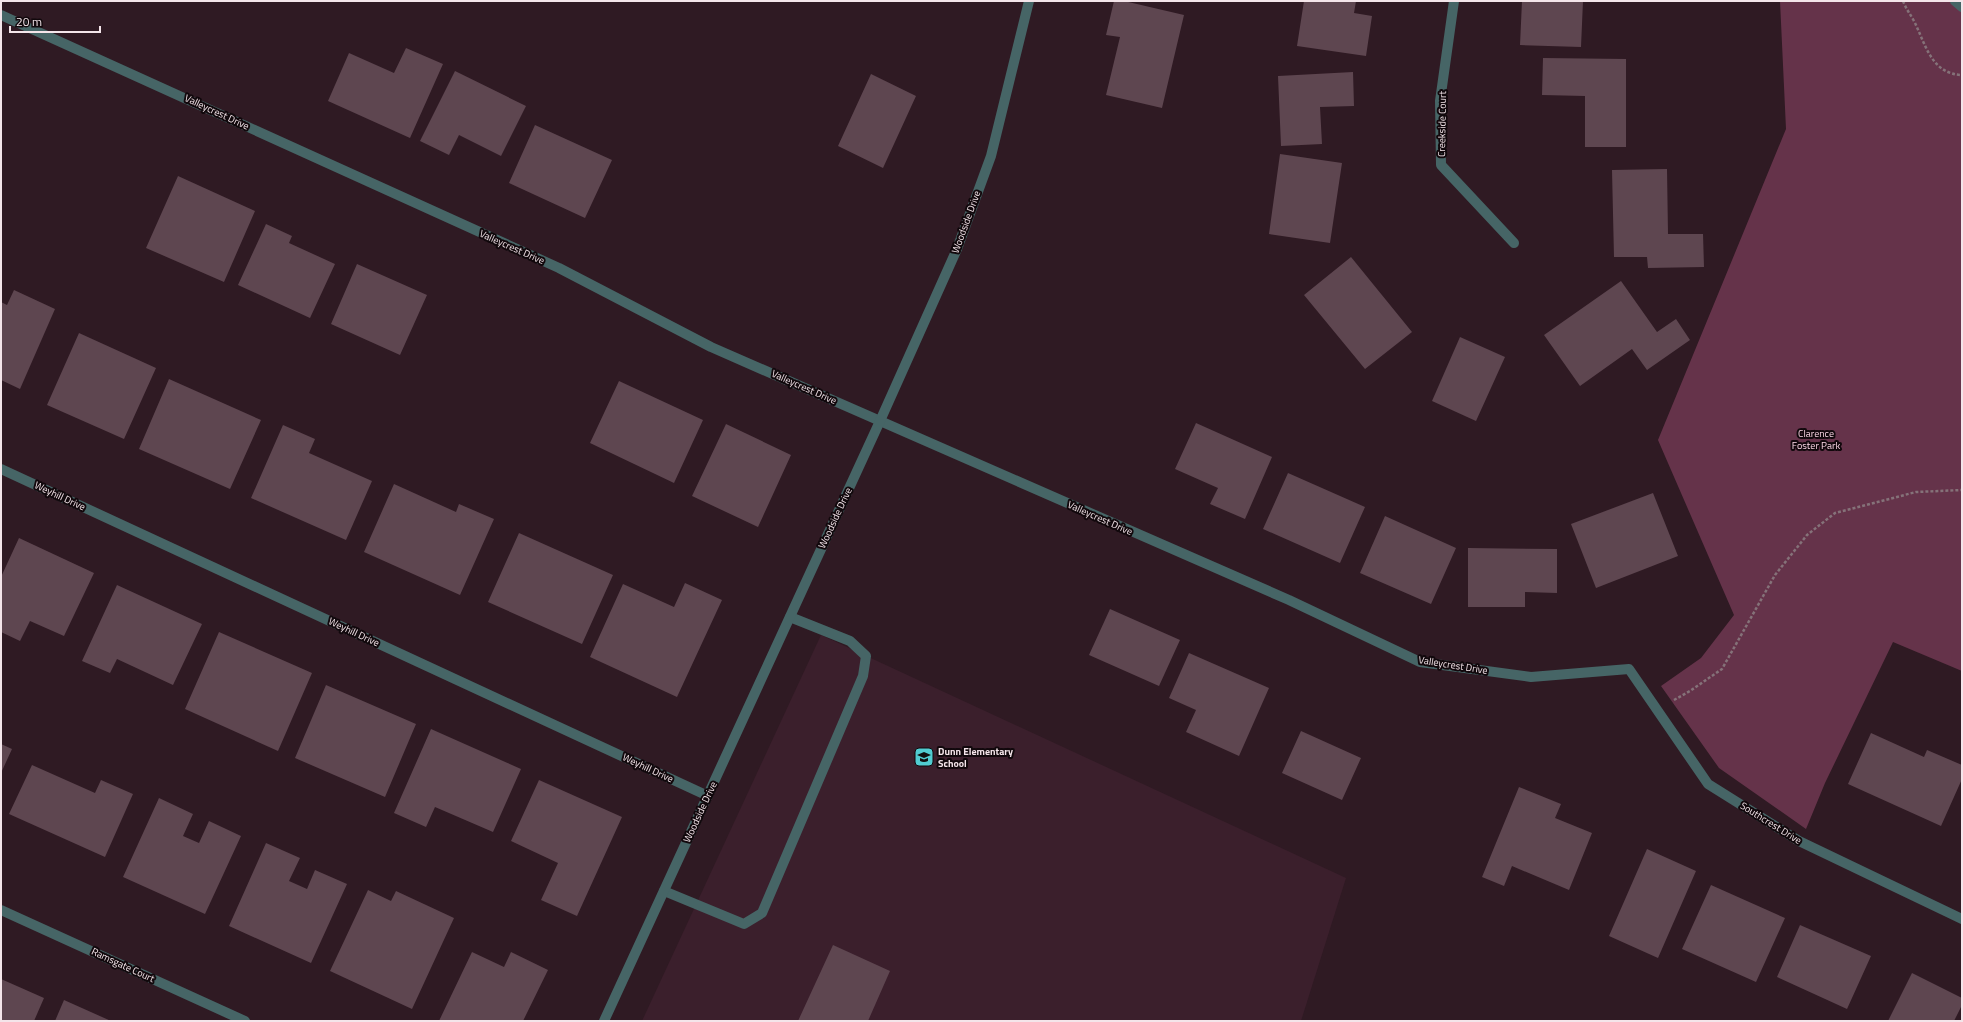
<svg xmlns="http://www.w3.org/2000/svg" width="1963" height="1022" viewBox="0 0 1963 1022" font-family="'Titillium Web',sans-serif">
<rect width="100%" height="100%" fill="#2f1a23"/>
<!-- built -->
<path fill="#3b1f2c" d="M821,635L1346,878L1301,1021H642Z"/>
<!-- green -->
<path fill="#65334a" d="M1780,1H1962V671L1893,642L1825,783L1806,829L1719,768L1661,686L1701,658L1734,615L1658,440L1786,129Z"/>
<!-- building -->
<path fill="#5e4650" d="M1114,1H1124L1184,15L1162,108L1106,95L1120,37L1106,35Z
M1304,1H1356L1354,13L1372,16L1366,56L1297,46Z
M1522,1H1583L1581,47L1520,45Z
M406,48L443,64L410,138L328,101L349,53L394,73Z
M1543,58L1626,59V147H1585V96L1542,95Z
M455,71L526,106L501,156L459,135L449,155L420,141Z
M1353,72L1354,106L1320,107L1322,144L1281,146L1278,76Z
M871,74L916,96L883,168L838,146Z
M535,125L612,160L585,218L509,183Z
M1280,154L1342,163L1330,243L1269,234Z
M1667,169L1668,234H1703L1704,267L1648,268L1647,257H1614L1612,170Z
M178,176L255,211L224,282L146,248Z
M266,224L292,236L289,243L335,264L310,318L238,285Z
M1351,257L1412,332L1365,369L1304,295Z
M357,264L427,295L400,355L331,324Z
M1621,281L1657,332L1676,319L1690,340L1647,370L1632,349L1580,386L1544,335Z
M14,290L55,309L20,389L1,380V302L7,305Z
M79,333L156,368L124,439L47,405Z
M1460,337L1505,357L1476,421L1432,401Z
M169,379L261,420L230,489L139,449Z
M619,381L703,420L674,483L590,443Z
M1196,423L1272,457L1245,519L1210,504L1218,488L1175,469Z
M726,424L791,455L758,527L692,496Z
M283,425L315,439L309,453L372,481L346,540L251,498Z
M1288,473L1365,507L1340,563L1263,529Z
M394,484L456,512L459,504L494,519L460,595L364,552Z
M1653,493L1678,556L1596,588L1571,524Z
M1385,516L1456,548L1431,604L1360,573Z
M519,533L613,575L582,644L488,602Z
M19,538L94,573L64,636L30,621L20,641L1,632V577Z
M1468,548L1557,549V593L1525,592V607H1468Z
M685,583L722,600L677,697L590,657L623,584L674,607Z
M117,585L202,624L173,685L117,659L110,673L82,661Z
M1110,609L1180,640L1159,686L1089,655Z
M219,632L312,673L278,751L185,709Z
M1189,653L1269,688L1239,756L1186,732L1196,710L1169,698Z
M326,685L416,724L385,797L295,758Z
M431,729L521,769L493,832L435,807L426,827L394,813Z
M1301,731L1361,758L1342,800L1282,773Z
M1871,733L1924,757L1927,750L1962,765V779L1941,826L1848,784Z
M1,744L12,749L1,773Z
M32,765L95,793L101,780L133,794L105,857L9,814Z
M539,780L622,817L577,916L541,900L558,863L511,841Z
M1519,787L1561,804L1555,818L1592,833L1569,890L1512,866L1504,886L1482,877Z
M159,798L193,814L183,836L199,843L209,821L241,836L205,914L123,877Z
M266,843L300,858L289,881L307,889L315,870L347,884L311,963L229,926Z
M1647,849L1696,871L1658,958L1609,936Z
M1711,885L1785,918L1756,982L1682,949Z
M368,890L391,901L396,891L454,918L412,1009L330,971Z
M1800,925L1871,956L1847,1009L1777,977Z
M833,945L890,971L868,1021H798Z
M472,952L504,967L511,952L548,970L523,1021H439Z
M1912,973L1962,998V1005L1954,1021H1888Z
M1,979L44,998L34,1021H1Z
M64,1000L111,1021H55Z"/>
<g fill="none" stroke-linecap="round" stroke-linejoin="round">
<!-- path -->
<path stroke="#857279" stroke-width="2.5" stroke-dasharray="3 2" stroke-linecap="butt" d="M1903,1C1906,9 1911,15 1915,23C1926,46 1932,74 1962,75
M1674,700L1690,691L1722,669L1775,575L1807,535L1835,513L1916,492L1962,490"/>
<!-- service -->
<path stroke="#466566" stroke-width="10" d="M1955,1L1962,7
M664,891L744,924L762,913L863,676L866,656L850,641L790,617"/>
<!-- minor -->
<path stroke="#466566" stroke-width="10" d="M1454,1L1440,101L1441,165L1514,243
M1,15L559,268L711,347L1289,600L1420,662L1531,677L1629,669L1708,784L1799,841L1962,919
M1,469L708,796
M1,910L245,1021"/>
<!-- tertiary -->
<path stroke="#466566" stroke-width="10" d="M604,1021L880,421L957,249L991,156L1029,1"/>
</g>
<!-- icons -->
<defs>
<symbol id="school-square" viewBox="-11 -11 22 22"><rect x="-9" y="-9" width="18" height="18" rx="4" fill="#51ccd1" stroke="#11080c"/><path d="M0-5L7-2L0 1L-7-2ZM-4 1L0 2.5L4 1V4Q0 6-4 4Z" fill="#111"/></symbol>
</defs>
<g fill-rule="evenodd">
<use href="#school-square" x="913" y="746" width="22" height="22"/>
</g>
<g text-anchor="middle" dominant-baseline="central" stroke-width="4" stroke-linejoin="round" paint-order="stroke">
<!-- street labels -->
<g font-size="10" fill="#f4e5ea" stroke="#11080c">
<text transform="translate(217 112) rotate(25)">Valleycrest Drive</text>
<text transform="translate(1442 124) rotate(-89)">Creekside Court</text>
<text transform="translate(966 222) rotate(-70)">Woodside Drive</text>
<text transform="translate(512 247) rotate(24)">Valleycrest Drive</text>
<text transform="translate(804 387) rotate(24)">Valleycrest Drive</text>
<text transform="translate(60 496) rotate(25)">Weyhill Drive</text>
<text transform="translate(835 518) rotate(-65)">Woodside Drive</text>
<text transform="translate(1100 518) rotate(24)">Valleycrest Drive</text>
<text transform="translate(354 632) rotate(25)">Weyhill Drive</text>
<text transform="translate(1453 665) rotate(9)">Valleycrest Drive</text>
<text transform="translate(648 768) rotate(25)">Weyhill Drive</text>
<text transform="translate(700 812) rotate(-65)">Woodside Drive</text>
<text transform="translate(1771 823) rotate(32)">Southcrest Drive</text>
<text transform="translate(123 965) rotate(25)">Ramsgate Court</text>
</g>
<!-- park labels -->
<g font-size="10" fill="#fbd6e5" stroke="#11080c">
<text x="1816" y="433">Clarence<tspan x="1816" dy="12">Foster Park</tspan></text>
</g>
<!-- poi labels -->
<g font-size="10" font-weight="bold" fill="#f4e5ea" stroke="#11080c" text-anchor="start">
<text x="938" y="751">Dunn Elementary<tspan x="938" dy="12">School</tspan></text>
</g>
</g>
<!-- border -->
<rect width="1963" height="1022" fill="none" stroke="#f4e5ea" stroke-width="4"/>
<!-- scale -->
<path d="M10 26v6h90v-6" fill="none" stroke="#f4e5ea" stroke-width="2"/>
<text x="16" y="26" font-size="12" fill="#f4e5ea" stroke="#11080c" stroke-width="3" paint-order="stroke">20 m</text>
</svg>
